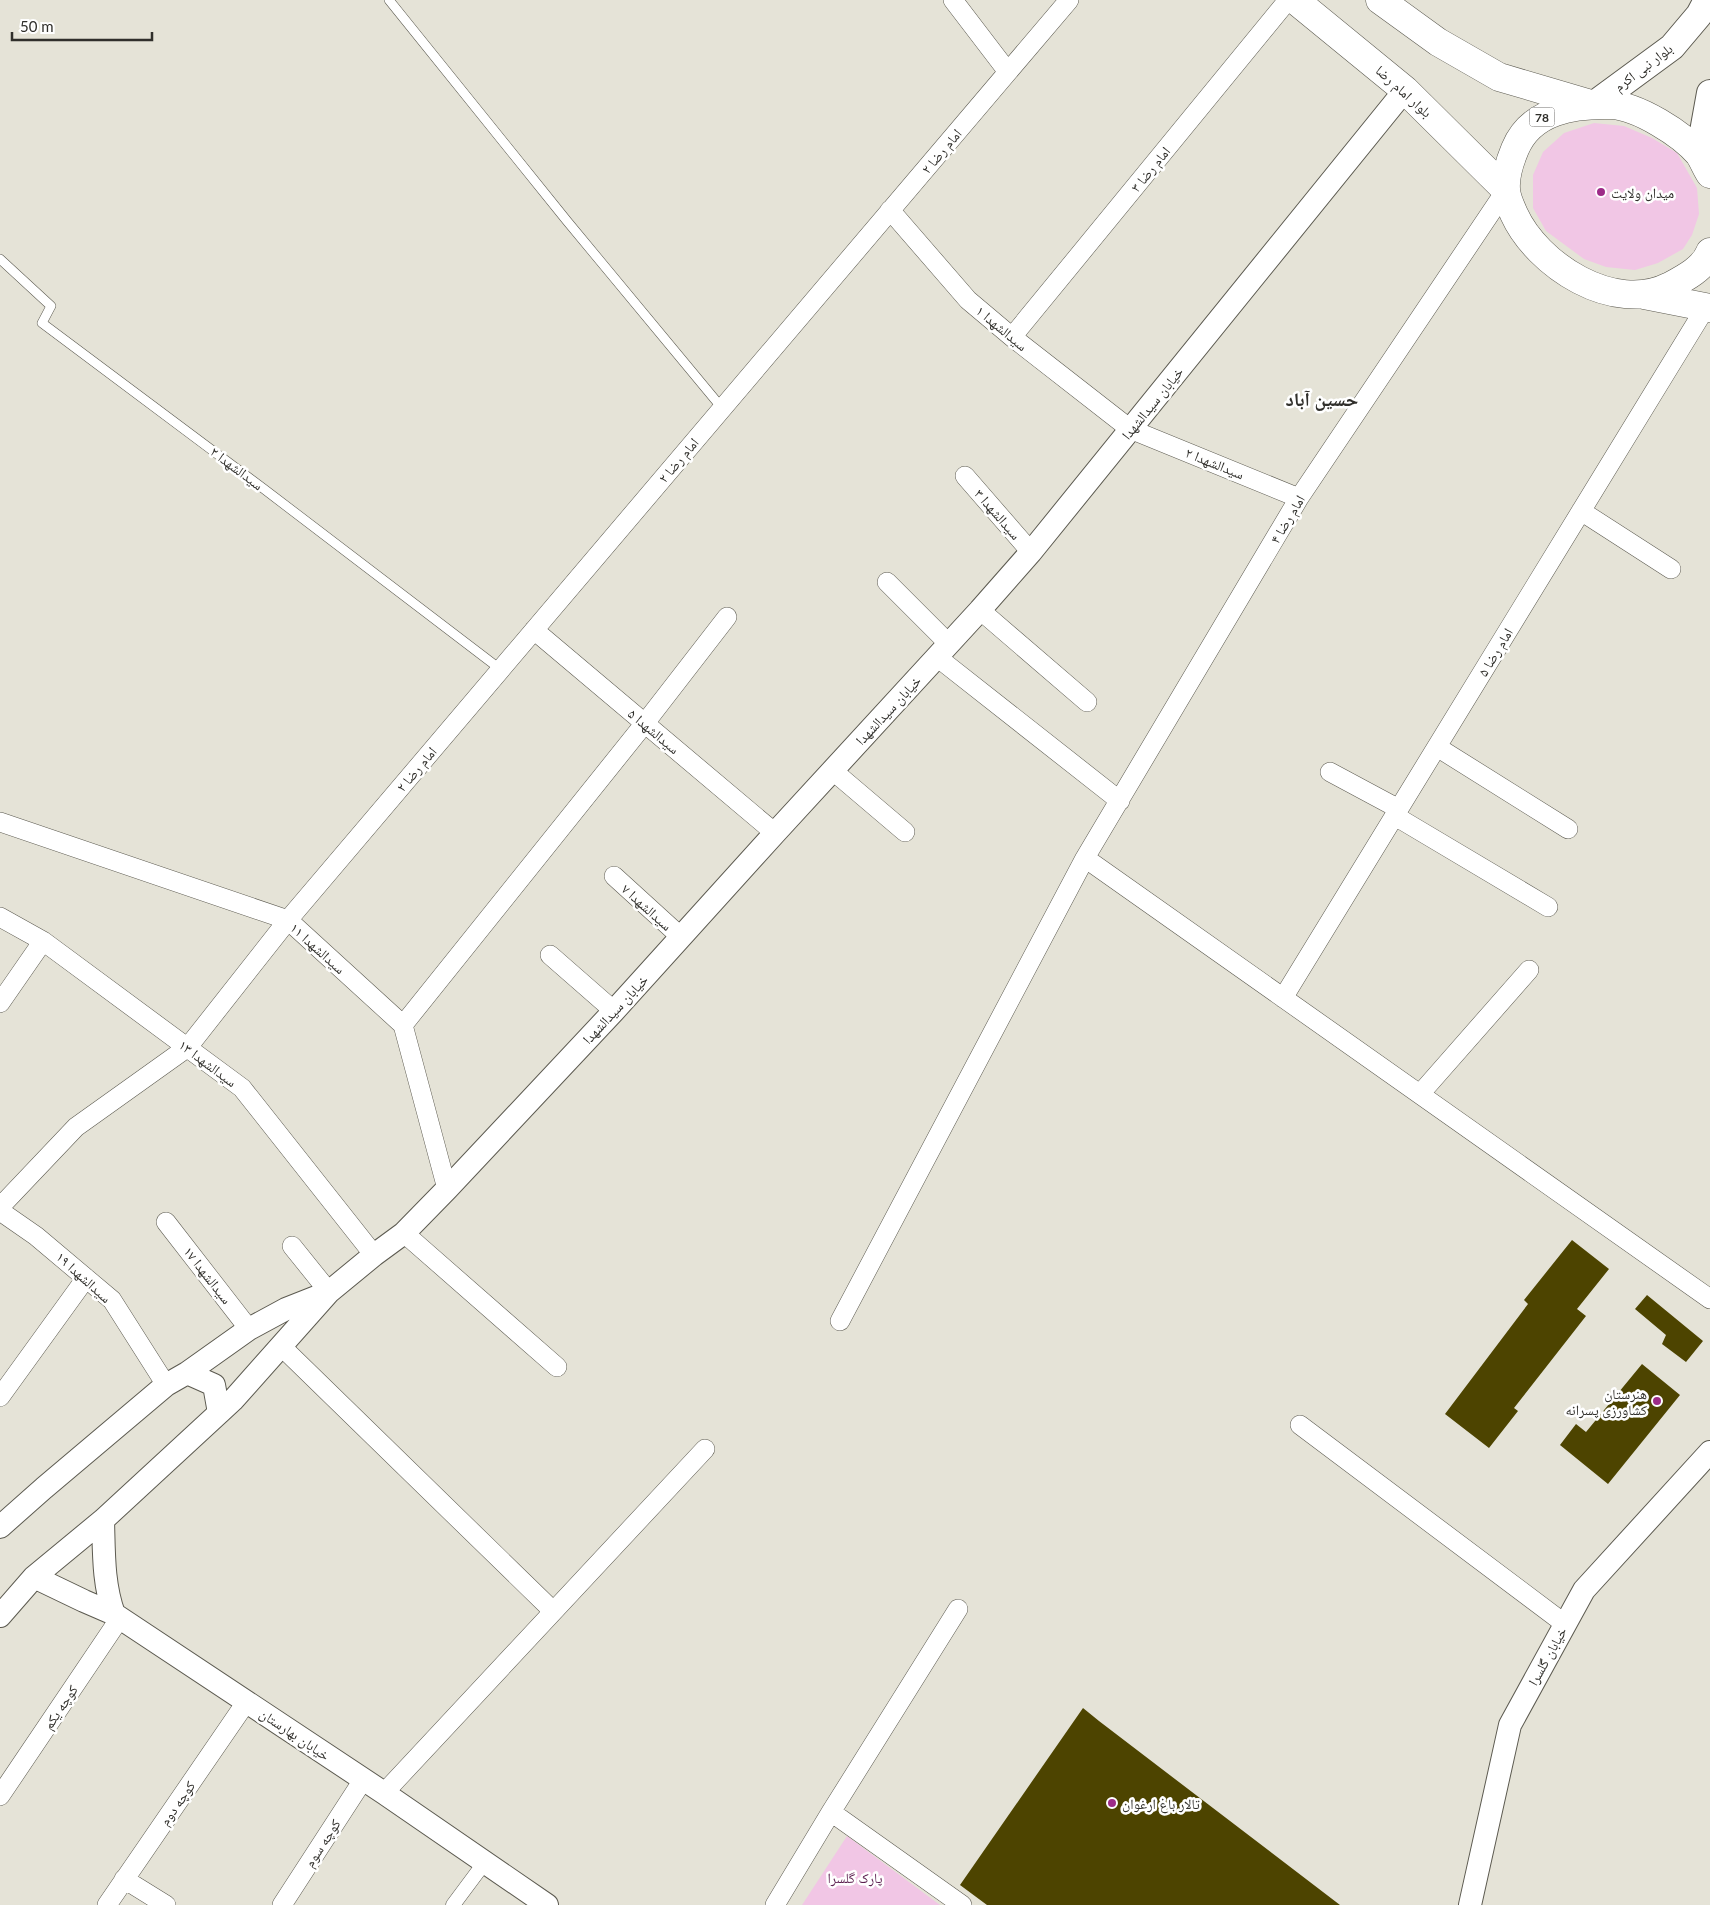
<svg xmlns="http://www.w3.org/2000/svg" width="1710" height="1905" viewBox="0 0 1710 1905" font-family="Lato,'Noto Naskh Arabic',sans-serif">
<rect width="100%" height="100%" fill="#e5e3d7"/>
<!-- green -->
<path fill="#f1c6e5" d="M1594,123L1624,126L1652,138L1677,153L1697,188L1699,214L1692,235L1683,249L1658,263L1635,270L1606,267L1584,259L1546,231L1533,208V175L1543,152L1564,133Z
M847,1836L940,1905H802Z"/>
<!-- building -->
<path fill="#4d4400" d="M1572,1240L1609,1269L1577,1309L1586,1316L1514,1408L1518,1411L1489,1448L1445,1414L1528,1304L1524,1300Z
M1647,1295L1703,1341L1686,1362L1662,1344L1666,1335L1635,1309Z
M1642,1364L1680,1395L1608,1484L1560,1445L1576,1424L1586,1432Z
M1083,1708L1099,1721L1340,1905H987L960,1885Z"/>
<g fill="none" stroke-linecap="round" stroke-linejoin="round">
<defs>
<path id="service" d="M389,0L567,221L722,408
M0,259L51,306L42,323L264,489L500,669"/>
<path id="pedestrian" d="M453,1905L485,1862"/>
<path id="minor" d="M953,0L1008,72
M890,210L968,300L1012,337L1130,429L1299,498
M1012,337L1288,0
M965,476L1031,552
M1581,511L1671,569
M887,582L949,644
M980,610L1087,702
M534,630L775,833
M937,657L1120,801
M1437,747L1568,829
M832,770L905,832
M1330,772L1399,809
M1395,816L1548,907
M0,822L288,920L403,1025L447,1189
M1085,858L1710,1299
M614,876L681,937
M0,917L43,941L242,1088L374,1255
M550,955L614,1011
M1283,998L1706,307
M0,1003L43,941
M403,1025L645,723L727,617
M1420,1094L1529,970
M0,1207L76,1127L188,1047L288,920L1069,0
M0,1211L36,1236L112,1300L166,1385
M166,1222L249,1329
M404,1233L557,1367
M292,1246L329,1292
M840,1321L1085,858L1299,498L1506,190
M281,1346L553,1611
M0,1397L86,1278
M1300,1425L1565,1624
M384,1793L705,1449
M0,1796L120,1618
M831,1812L962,1905
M124,1879L166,1905
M107,1905L247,1701
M282,1905L363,1780
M775,1905L831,1812L958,1609"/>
<path id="tertiary" d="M187,1373L249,1329L286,1309L324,1294
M219,1413L233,1400L329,1292L374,1255L404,1233L447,1189L614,1011L775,833L980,610L1031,552L1405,90
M103,1520C104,1552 103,1584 114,1614
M0,1527L44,1488L166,1385L187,1373L214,1385L219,1413L103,1520L34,1577L0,1616
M34,1577L84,1601L114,1614L384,1793L547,1905
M1470,1905L1510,1725L1584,1590L1710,1452"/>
<path id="secondary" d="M1593,105L1672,47L1699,15L1707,0
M1699,154L1710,93"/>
<path id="primary" d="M1295,0L1405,90L1506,190
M1380,0L1438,42L1499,77L1587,103
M1710,174C1706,168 1703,160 1699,154C1682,134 1638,106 1611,105C1574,104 1531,110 1515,149C1510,161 1505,175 1506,189C1506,197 1511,207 1514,214C1537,265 1614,315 1670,286C1685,278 1704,268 1710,252
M1644,295L1710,308"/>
</defs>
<!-- service casing -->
<use href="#service" stroke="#5c5a50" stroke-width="10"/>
<!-- pedestrian casing -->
<use href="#pedestrian" stroke="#5c5a50" stroke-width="15"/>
<!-- minor casing -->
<use href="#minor" stroke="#5c5a50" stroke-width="20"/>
<!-- tertiary casing -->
<use href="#tertiary" stroke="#5c5a50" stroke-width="24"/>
<!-- secondary casing -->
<use href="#secondary" stroke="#5c5a50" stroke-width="28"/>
<!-- primary casing -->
<use href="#primary" stroke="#5c5a50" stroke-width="29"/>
<!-- service -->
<use href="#service" stroke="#fff" stroke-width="9"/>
<!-- pedestrian -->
<use href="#pedestrian" stroke="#fff" stroke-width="14"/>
<!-- minor -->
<use href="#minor" stroke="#fff" stroke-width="19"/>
<!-- tertiary -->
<use href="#tertiary" stroke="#fff" stroke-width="22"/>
<!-- secondary -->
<use href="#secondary" stroke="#fff" stroke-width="26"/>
<!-- primary -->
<use href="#primary" stroke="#fff" stroke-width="28"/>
</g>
<!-- markers -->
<g fill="#9d2b88" stroke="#fff" stroke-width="2">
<circle cx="1601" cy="192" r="5"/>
<circle cx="1657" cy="1401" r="5"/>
<circle cx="1112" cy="1803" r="5"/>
</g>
<g text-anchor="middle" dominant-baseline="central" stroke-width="5" stroke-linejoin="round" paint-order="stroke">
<!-- shield labels -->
<rect fill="#fff" stroke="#6e6d6b" stroke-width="1" x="1529.5" y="107.5" width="25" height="19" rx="4"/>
<g font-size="12" font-weight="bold" fill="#302f2b">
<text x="1542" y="117">78</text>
</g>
<!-- street labels -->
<g font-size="14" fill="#302f2b" stroke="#fff">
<text transform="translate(1643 67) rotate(-37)">بلوار نبی اکرم</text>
<text transform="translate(1404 91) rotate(42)">بلوار امام رضا</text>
<text transform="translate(941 151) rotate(-50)">امام رضا ۲</text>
<text transform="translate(1150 169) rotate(-51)">امام رضا ۳</text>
<text transform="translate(1002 328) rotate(40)">سیدالشهدا ۱</text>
<text transform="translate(1152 403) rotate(-51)">خیابان سیدالشهدا</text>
<text transform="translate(678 460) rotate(-50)">امام رضا ۲</text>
<text transform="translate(1215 463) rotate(22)">سیدالشهدا ۲</text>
<text transform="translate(237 468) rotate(37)">سیدالشهدا ۲</text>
<text transform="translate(998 514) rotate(49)">سیدالشهدا ۳</text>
<text transform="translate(1287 519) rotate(-59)">امام رضا ۴</text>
<text transform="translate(1495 652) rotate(-59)">امام رضا ۵</text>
<text transform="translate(888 710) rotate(-47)">خیابان سیدالشهدا</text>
<text transform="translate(654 731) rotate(40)">سیدالشهدا ۵</text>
<text transform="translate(416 769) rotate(-50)">امام رضا ۲</text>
<text transform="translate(647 907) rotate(42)">سیدالشهدا ۷</text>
<text transform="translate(318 948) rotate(42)">سیدالشهدا ۱۱</text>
<text transform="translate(615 1009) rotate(-47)">خیابان سیدالشهدا</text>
<text transform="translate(208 1063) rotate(37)">سیدالشهدا ۱۳</text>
<text transform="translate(208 1275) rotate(52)">سیدالشهدا ۱۷</text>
<text transform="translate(84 1277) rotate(42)">سیدالشهدا ۱۹</text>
<text transform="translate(1547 1656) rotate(-61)">خیابان گلسرا</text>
<text transform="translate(60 1707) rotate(-56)">کوچه یکم</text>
<text transform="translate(295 1734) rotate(34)">خیابان بهارستان</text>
<text transform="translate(177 1803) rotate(-55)">کوچه دوم</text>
<text transform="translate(322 1843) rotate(-57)">کوچه سوم</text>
</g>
<!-- poi labels -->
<g font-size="14" fill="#302f2b" stroke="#fff" text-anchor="start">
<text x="1611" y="192">میدان ولایت</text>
<text x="1647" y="1393" text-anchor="end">هنرستان<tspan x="1647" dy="16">کشاورزی پسرانه</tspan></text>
<text x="1122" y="1803">تالار باغ ارغوان</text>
</g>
<!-- park labels -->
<g font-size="14" fill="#5b1e4f" stroke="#fff">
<text x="855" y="1877">پارک گلسرا</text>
</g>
<!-- district labels -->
<g font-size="19" font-weight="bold" fill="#302f2b" stroke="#fff">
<text x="1322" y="398">حسین آباد</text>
</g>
</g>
<!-- scale -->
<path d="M12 32v8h140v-8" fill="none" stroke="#302f2b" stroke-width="2.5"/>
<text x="20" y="32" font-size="15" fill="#302f2b" stroke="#ffffff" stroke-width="4" paint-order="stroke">50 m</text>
</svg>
